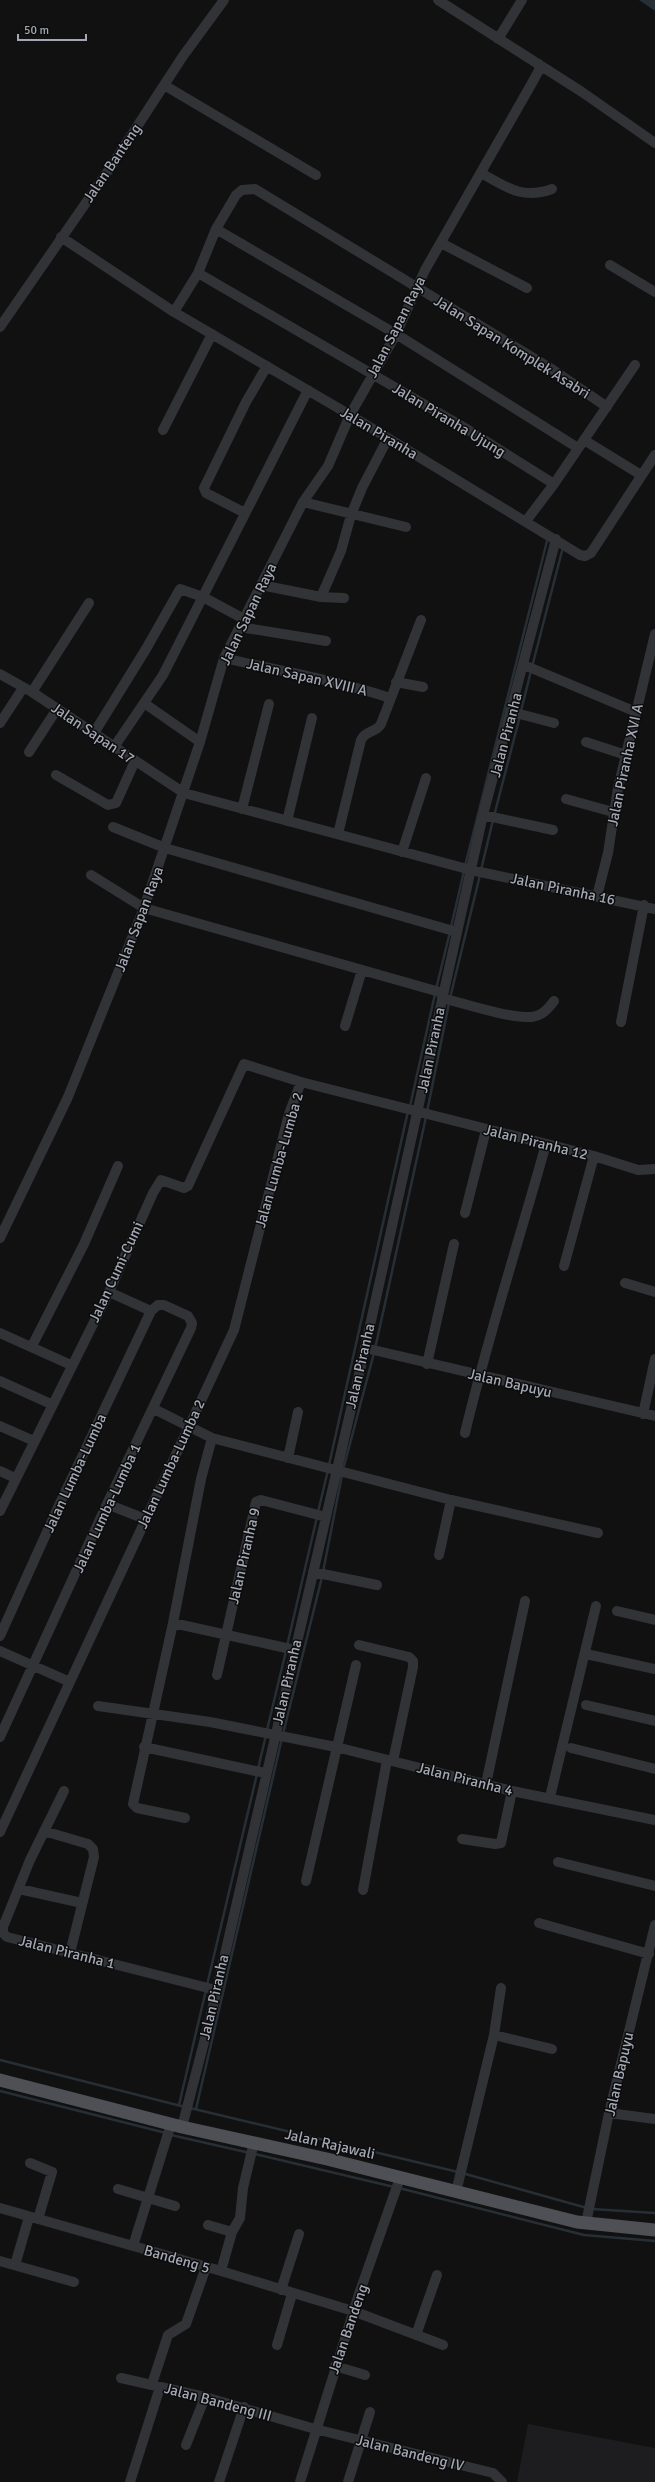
<svg xmlns="http://www.w3.org/2000/svg" width="655" height="2482" viewBox="0 0 655 2482" font-family="Signika,sans-serif">
<rect width="100%" height="100%" fill="#111112"/>
<!-- built -->
<path fill="#1d1d1f" d="M528,2424L655,2448V2482H517Z"/>
<!-- water -->
<path fill="#272f36" d="M639,0H655V11Z"/>
<g fill="none" stroke-linecap="round" stroke-linejoin="round">
<!-- stream -->
<path stroke="#272f36" stroke-width="2.5" d="M532,667L562,551
M521,711L531,671
M494,816L520,716
M465,866L547,541
M481,870L493,820
M451,927L464,871
M436,989L450,932
M450,998L480,875
M410,1106L435,994
M427,1112L449,1003
M375,1349L426,1117
M329,1465L408,1111
M343,1470L374,1353
M318,1512L328,1470
M323,1572L342,1475
M287,1646L317,1517
M267,1730L286,1651
M283,1734L322,1577
M258,1769L266,1735
M207,1985L257,1774
M0,2060L185,2107
M0,2091L166,2133
M179,2105L206,1990
M190,2108L458,2172
M196,2109L282,1738
M171,2135L250,2153
M255,2154L394,2187
M462,2173L587,2208
M399,2188L584,2235L655,2241
M592,2209L655,2213"/>
<!-- minor -->
<path stroke="#323337" stroke-width="10" d="M438,0L582,92L655,143
M498,39L522,0
M164,85L316,175
M481,173C506,187 522,200 552,189
M216,229L396,334L578,448
M61,237L174,312L350,415L580,555L585,556L591,553L655,455
M441,243L527,288
M610,265L655,292
M198,273L465,428L554,484
M174,312L198,273L216,229L236,195L242,190L255,189L550,368L607,407
M0,327L110,168L183,56L224,0
M163,430L212,334
M584,440L641,475
M303,502L406,527
M245,513L206,493L204,488L246,402L267,366
M526,521L554,484L635,365
M261,585L321,597L344,598
M321,597L341,551L351,515L362,488L388,438
M240,627L326,641
M224,658C279,671 336,680 390,698
M524,665L636,712
M0,674L32,692L184,793L471,870L655,909
M396,682L423,687
M32,692L89,603
M512,712L554,723
M0,723L23,688
M94,733L146,649L180,589L203,597L244,619
M200,742L144,703L163,675L308,390
M586,742L626,755
M114,747L144,703
M29,752L57,709
M56,775L108,805L116,803L135,761
M566,799L613,812
M242,809L269,704
M483,815L553,830
M287,821L312,718
M113,827L165,848L457,932
M338,834L361,740C366,730 376,733 381,724L421,620
M402,852L426,778
M91,875L144,908L443,993
M597,896L608,853L618,788L655,634
M442,998C466,1004 508,1018 531,1017C542,1016 548,1009 554,1001
M621,1022L644,905
M345,1026L362,970
M465,1213L486,1130
M0,1238L68,1097L144,908L200,742L224,658L303,502L328,466L350,415L396,334L425,270L532,83L539,70V64
M564,1266L594,1156
M625,1283L655,1292
M109,1292L151,1311
M0,1333L71,1365
M32,1346L84,1244L118,1166
M365,1348L655,1416
M427,1364L454,1244
M0,1381L51,1404
M154,1409L212,1438
M643,1414L655,1359
M0,1426L34,1441
M465,1433C488,1336 519,1241 546,1144
M288,1458L298,1412
M0,1471L15,1478
M107,1504L145,1519
M0,1511L109,1292L153,1193L161,1180L184,1188L188,1186L244,1064L301,1082L594,1156L638,1170L655,1169
M439,1555L451,1500
M313,1572L377,1585
M617,1611L655,1620
M173,1623L201,1479L212,1438L451,1500L598,1533
M0,1636L60,1503L151,1311L158,1305H164L188,1316L192,1323L191,1328L107,1504L0,1737
M359,1645L409,1657L413,1661V1667L393,1761
M0,1651L70,1682
M586,1654L655,1669
M217,1675L256,1502L261,1500L326,1517
M586,1705L655,1721
M98,1706L210,1722L336,1747L512,1791L655,1820
M144,1747L265,1773
M571,1748L655,1769
M486,1784L525,1601
M64,1791L30,1860L3,1927V1933L7,1937L216,1990
M550,1797L596,1606
M185,1818L137,1808L133,1804L173,1623L295,1650
M44,1831L88,1844L93,1849L94,1857L70,1953
M0,1832L234,1330L289,1114L301,1082
M462,1839L495,1844L501,1843L512,1791
M558,1862L655,1886
M306,1881L356,1665
M19,1889L82,1903
M363,1890L387,1760
M539,1923L649,1954
M494,2035L552,2049
M609,2113L655,2119
M182,2127L210,2019L363,1357L483,815L556,539
M30,2163L52,2172L38,2219
M118,2189L175,2206
M456,2192L494,2035L501,1988
M0,2208L221,2271L353,2311L443,2345
M586,2223L609,2113L655,1925
M208,2225L232,2232
M133,2246L171,2124
M0,2261L74,2282
M15,2265L29,2217
M221,2271L232,2232L240,2218L243,2188L254,2142
M281,2290L299,2234
M416,2335L437,2275
M277,2345L292,2294
M335,2366L365,2375
M121,2378L205,2397L315,2429L493,2473L502,2482
M152,2384L168,2335L186,2324L206,2267
M186,2445L205,2397
M130,2482L160,2387
M219,2482L244,2407
M300,2482L359,2294L400,2178
M348,2482L370,2412"/>
<!-- major -->
<path stroke="#4e5056" stroke-width="13" d="M0,2080L182,2127L327,2159L577,2222L655,2230"/>
</g>
<g text-anchor="middle" dominant-baseline="central" stroke-width="3" stroke-linejoin="round" paint-order="stroke">
<!-- street labels -->
<g font-size="15" fill="#a2a7b3" stroke="#0c0c0d">
<text transform="translate(112 163) rotate(-56)">Jalan Banteng</text>
<text transform="translate(396 327) rotate(-63)">Jalan Sapan Raya</text>
<text transform="translate(512 347) rotate(32)">Jalan Sapan Komplek Asabri</text>
<text transform="translate(449 420) rotate(31)">Jalan Piranha Ujung</text>
<text transform="translate(379 433) rotate(31)">Jalan Piranha</text>
<text transform="translate(248 614) rotate(-64)">Jalan Sapan Raya</text>
<text transform="translate(307 677) rotate(13)">Jalan Sapan XVIII A</text>
<text transform="translate(93 733) rotate(34)">Jalan Sapan 17</text>
<text transform="translate(506 735) rotate(-75)">Jalan Piranha</text>
<text transform="translate(625 765) rotate(-78)">Jalan Piranha XVI A</text>
<text transform="translate(563 889) rotate(12)">Jalan Piranha 16</text>
<text transform="translate(139 919) rotate(-69)">Jalan Sapan Raya</text>
<text transform="translate(431 1050) rotate(-78)">Jalan Piranha</text>
<text transform="translate(536 1142) rotate(14)">Jalan Piranha 12</text>
<text transform="translate(279 1160) rotate(-74)">Jalan Lumba-Lumba 2</text>
<text transform="translate(116 1272) rotate(-65)">Jalan Cumi-Cumi</text>
<text transform="translate(360 1366) rotate(-77)">Jalan Piranha</text>
<text transform="translate(510 1383) rotate(13)">Jalan Bapuyu</text>
<text transform="translate(171 1464) rotate(-65)">Jalan Lumba-Lumba 2</text>
<text transform="translate(75 1473) rotate(-65)">Jalan Lumba-Lumba</text>
<text transform="translate(107 1508) rotate(-65)">Jalan Lumba-Lumba 1</text>
<text transform="translate(244 1556) rotate(-77)">Jalan Piranha 9</text>
<text transform="translate(287 1682) rotate(-77)">Jalan Piranha</text>
<text transform="translate(465 1779) rotate(14)">Jalan Piranha 4</text>
<text transform="translate(67 1952) rotate(14)">Jalan Piranha 1</text>
<text transform="translate(214 1997) rotate(-77)">Jalan Piranha</text>
<text transform="translate(619 2074) rotate(-77)">Jalan Bapuyu</text>
<text transform="translate(330 2144) rotate(13)">Jalan Rajawali</text>
<text transform="translate(177 2259) rotate(16)">Bandeng 5</text>
<text transform="translate(348 2329) rotate(-71)">Jalan Bandeng</text>
<text transform="translate(218 2402) rotate(15)">Jalan Bandeng III</text>
<text transform="translate(410 2453) rotate(14)">Jalan Bandeng IV</text>
</g>
</g>
<!-- scale -->
<path d="M18 34v6h68v-6" fill="none" stroke="#a2a7b3" stroke-width="2"/>
<text x="24" y="34" font-size="12" fill="#a2a7b3" stroke="#0c0c0d" stroke-width="3" paint-order="stroke">50 m</text>
</svg>
